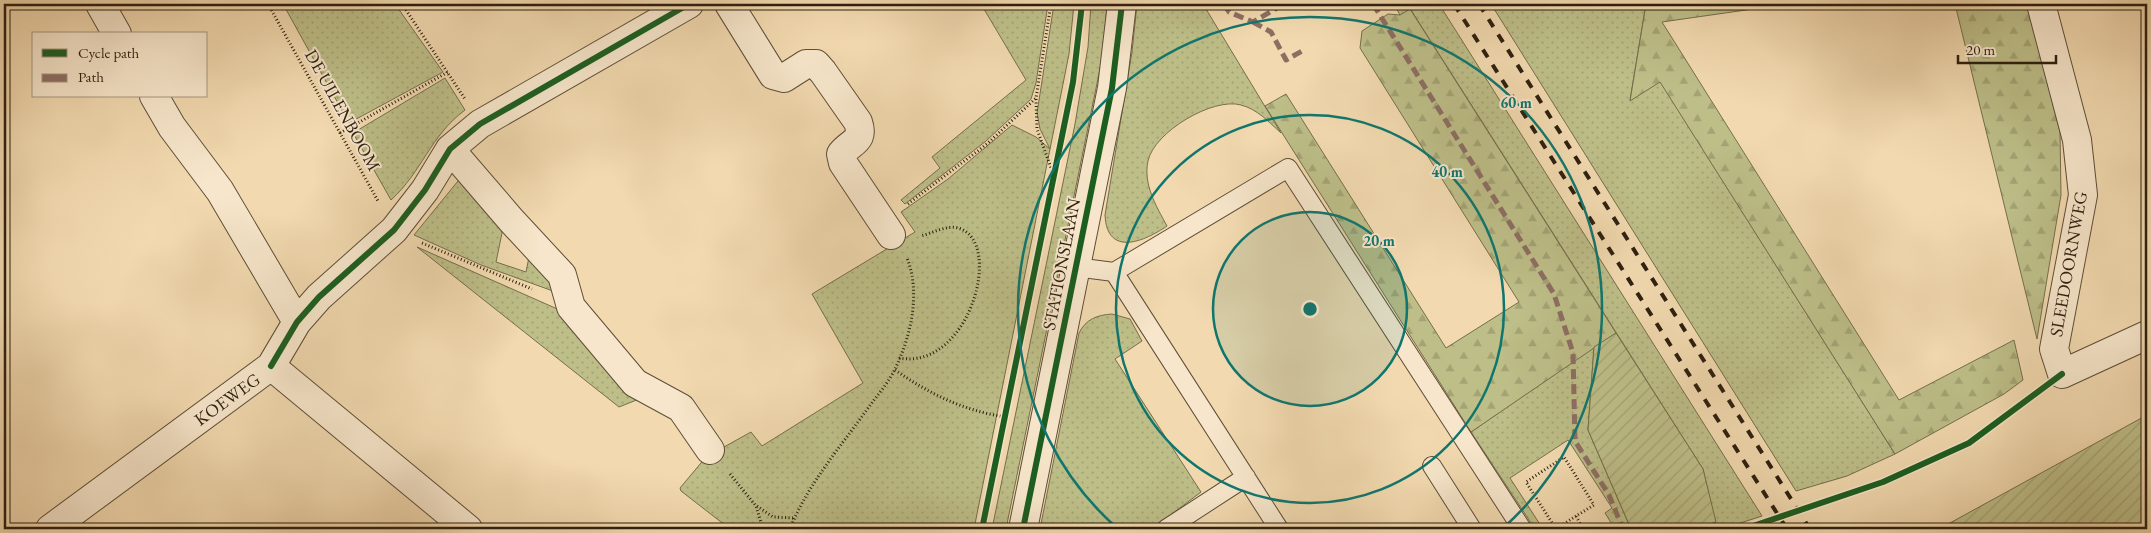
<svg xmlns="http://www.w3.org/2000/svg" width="2151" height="533" viewBox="0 0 2151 533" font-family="'EB Garamond',serif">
<defs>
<pattern id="grass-dots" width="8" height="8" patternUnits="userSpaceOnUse" patternTransform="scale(1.25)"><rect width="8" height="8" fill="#bdbe88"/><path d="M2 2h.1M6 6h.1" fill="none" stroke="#a3a374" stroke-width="1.8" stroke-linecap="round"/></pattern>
<pattern id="forest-firs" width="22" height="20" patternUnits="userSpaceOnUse" patternTransform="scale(1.25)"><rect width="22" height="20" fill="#bdbe88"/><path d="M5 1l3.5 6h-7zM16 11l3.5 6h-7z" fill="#a3a374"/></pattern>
<pattern id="garden-furrows" width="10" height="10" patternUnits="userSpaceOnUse" patternTransform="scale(1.25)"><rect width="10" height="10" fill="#bdbe88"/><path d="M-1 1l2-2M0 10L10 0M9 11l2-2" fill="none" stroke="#a3a374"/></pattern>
</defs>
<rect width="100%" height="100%" fill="#f2d9af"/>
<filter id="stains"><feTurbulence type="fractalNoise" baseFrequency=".004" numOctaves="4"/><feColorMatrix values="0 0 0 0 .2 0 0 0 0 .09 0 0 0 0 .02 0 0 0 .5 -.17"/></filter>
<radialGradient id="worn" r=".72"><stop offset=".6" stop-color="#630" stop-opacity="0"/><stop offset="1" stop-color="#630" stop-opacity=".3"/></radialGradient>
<!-- grass -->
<path fill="url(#grass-dots)" stroke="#756e4c" d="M283,4H395L443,72L349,123Z
M981,4H1048L1036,83L1031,99L986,141L905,204L901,200L940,168L932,157L1026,80Z
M1054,4H1074L1069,54L974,529H730L681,491L680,488L706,457L751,432L762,446L863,383L812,294L915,232L901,212L948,179L1012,125L1036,137L1050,149L1040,129L1037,113Z
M1091,4H1107L1103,54L1006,529H992L1075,124L1088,47Z
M1137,4H1203L1281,133C1269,122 1257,109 1241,105C1213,97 1154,132 1148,161C1143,184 1156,206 1167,226C1145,241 1107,258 1105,215L1132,52Z
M1394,4H1439L1762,516L1722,529H1693L1715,522L1703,469L1411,10L1400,15Z
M1491,4H1646L1630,100L1660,81L1895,454L1847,476L1796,491Z
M445,78L465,110C430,136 422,172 391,200L353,133Z
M458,181L469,185L501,227L502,233L496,262L526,272L531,247L564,295L481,265L414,235Z
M417,247L571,315L639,399L619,407Z
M1112,314L1130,319L1142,341L1115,359L1201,492L1152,529H1040L1079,333C1086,319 1097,315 1112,314Z
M1594,347L1588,430L1631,529H1615L1605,513L1612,508L1568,440L1510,478L1543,529H1535L1471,432Z"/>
<!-- forest -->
<path fill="url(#forest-firs)" stroke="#756e4c" d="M1646,4H1788L1662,22L1899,400L2014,340L2023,380L2004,394L1895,454L1660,82L1630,101Z
M1955,4H2028L2060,132L2061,195L2037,339Z
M1410,9L1616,333L1471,432L1265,106L1286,94L1446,348L1519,302L1360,48L1362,31L1388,14L1400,15Z"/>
<!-- garden -->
<path fill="url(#garden-furrows)" stroke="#756e4c" d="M1616,333L1703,469L1716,522L1693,529H1631L1588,430L1594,347Z
M2147,415V529H1939Z"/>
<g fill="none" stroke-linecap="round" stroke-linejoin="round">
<defs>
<path id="service" d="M1075,267L1114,272L1288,168L1522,529
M1114,272L1279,529
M1432,466L1472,529
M1166,529L1246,477"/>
<path id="minor" d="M100,4L117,34
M729,4L773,75L784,78L806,64H816L823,72L858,122C865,142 851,141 841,154L843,163L891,235
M2041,4L2077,140L2083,195L2054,349L2062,374L2147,335
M154,96L172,127L220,191L297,322
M450,149L511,220L562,275L571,307L635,383L681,408L710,450
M271,366L297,322L319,297L394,230L425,190L450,149L480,124L689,4
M50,529L271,366L468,529"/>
<path id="tertiary" d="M1023,529L1112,88L1122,4"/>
</defs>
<!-- service casing -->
<use href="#service" stroke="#5e4e38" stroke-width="20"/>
<!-- minor casing -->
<use href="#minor" stroke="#5e4e38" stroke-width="30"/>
<!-- tertiary casing -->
<use href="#tertiary" stroke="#5e4e38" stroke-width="30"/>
<!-- path -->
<path stroke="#2d1f10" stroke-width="3" stroke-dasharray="1 2.5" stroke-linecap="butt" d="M268,4L378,201
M402,4L465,99
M1036,99L1037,129L1054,176
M340,133L448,72
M908,204L988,143L1036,98L1051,4
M422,243L532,289
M899,358C970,371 1005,240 958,228C947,225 932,233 921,236
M895,370C930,394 962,410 1005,417
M730,474L756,506L763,529
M757,506L773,517L794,518
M1576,516L1556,529L1526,482L1564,457L1594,505L1576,516L1583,529
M790,529C808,483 843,444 871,404C879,393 889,382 895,369C911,336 921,293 907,258"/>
<!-- service -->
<use href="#service" stroke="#f7e6cb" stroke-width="18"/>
<!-- minor -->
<use href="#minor" stroke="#f7e6cb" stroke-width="28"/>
<!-- tertiary -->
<use href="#tertiary" stroke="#f7e6cb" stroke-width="28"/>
<!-- rail -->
<path stroke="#2d1f10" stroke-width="4" stroke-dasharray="9 9" stroke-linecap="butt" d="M1454,4L1787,529
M1479,4L1810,529"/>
<!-- quiet -->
<path stroke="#8d6e63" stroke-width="5" stroke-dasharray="10 5" stroke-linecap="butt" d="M1224,4L1229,12L1253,22L1284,4
M1373,4L1554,294L1573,353L1575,441L1609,495L1623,529
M1253,22L1271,32L1286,60L1304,50"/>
<defs>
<path id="cycleway" d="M271,366L297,322L319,297L394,230L425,190L450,149L480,124L689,4
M982,529L1073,82L1082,4
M1023,529L1112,88L1122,4
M1744,529L1883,482L1969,443L2062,374"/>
</defs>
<!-- cycleway casing -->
<use href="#cycleway" stroke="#f7e6cb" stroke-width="9"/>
<!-- cycleway -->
<use href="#cycleway" stroke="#1b5e20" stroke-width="6"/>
</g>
<!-- distance rings -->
<circle cx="1310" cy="309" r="97" fill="#0f766e" fill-opacity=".12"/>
<g fill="none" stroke="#0f766e" stroke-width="2.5">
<circle cx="1310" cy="309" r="97"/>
<circle cx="1310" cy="309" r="194"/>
<path d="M1117 528A292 292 0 1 1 1503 528"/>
</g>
<g text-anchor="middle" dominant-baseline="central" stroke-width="4" stroke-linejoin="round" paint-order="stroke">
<!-- street labels -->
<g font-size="18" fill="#2d1f10" stroke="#f7e6cb">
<text transform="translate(343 110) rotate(61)">DE UILENBOOM</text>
<text transform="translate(1061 264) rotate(-79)">STATIONSLAAN</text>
<text transform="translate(2068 264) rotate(-80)">SLEEDOORNWEG</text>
<text transform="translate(227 399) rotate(-36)">KOEWEG</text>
</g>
</g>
<circle cx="1310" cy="309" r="8" fill="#0f766e" stroke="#f7e6cb" stroke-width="2.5"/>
<g font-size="15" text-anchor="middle" font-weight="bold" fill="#0f766e" stroke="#f7e6cb" stroke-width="4" stroke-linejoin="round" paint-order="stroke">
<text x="1516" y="108">60 m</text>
<text x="1447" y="177">40 m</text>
<text x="1379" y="246">20 m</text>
</g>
<!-- margin -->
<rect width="2151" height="533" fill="none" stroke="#f2d9af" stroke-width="20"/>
<rect x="5" y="5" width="2141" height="523" fill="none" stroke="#2d1f10" stroke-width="2.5"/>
<rect x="10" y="10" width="2131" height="513" fill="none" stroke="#2d1f10"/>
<!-- legend -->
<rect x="32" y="32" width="175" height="65" fill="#f7e6cb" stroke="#a69680"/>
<rect x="42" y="49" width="25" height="8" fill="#1b5e20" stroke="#a69680"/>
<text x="78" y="58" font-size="15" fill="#2d1f10">Cycle path</text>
<rect x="42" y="74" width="25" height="8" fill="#8d6e63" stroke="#a69680"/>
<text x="78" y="82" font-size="15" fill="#2d1f10">Path</text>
<!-- scale -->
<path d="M1958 55v8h98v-8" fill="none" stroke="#2d1f10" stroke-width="2.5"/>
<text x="1966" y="55" font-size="15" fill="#2d1f10" stroke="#f7e6cb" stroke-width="4" paint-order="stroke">20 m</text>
<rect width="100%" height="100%" filter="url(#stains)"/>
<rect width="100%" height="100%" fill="url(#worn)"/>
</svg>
